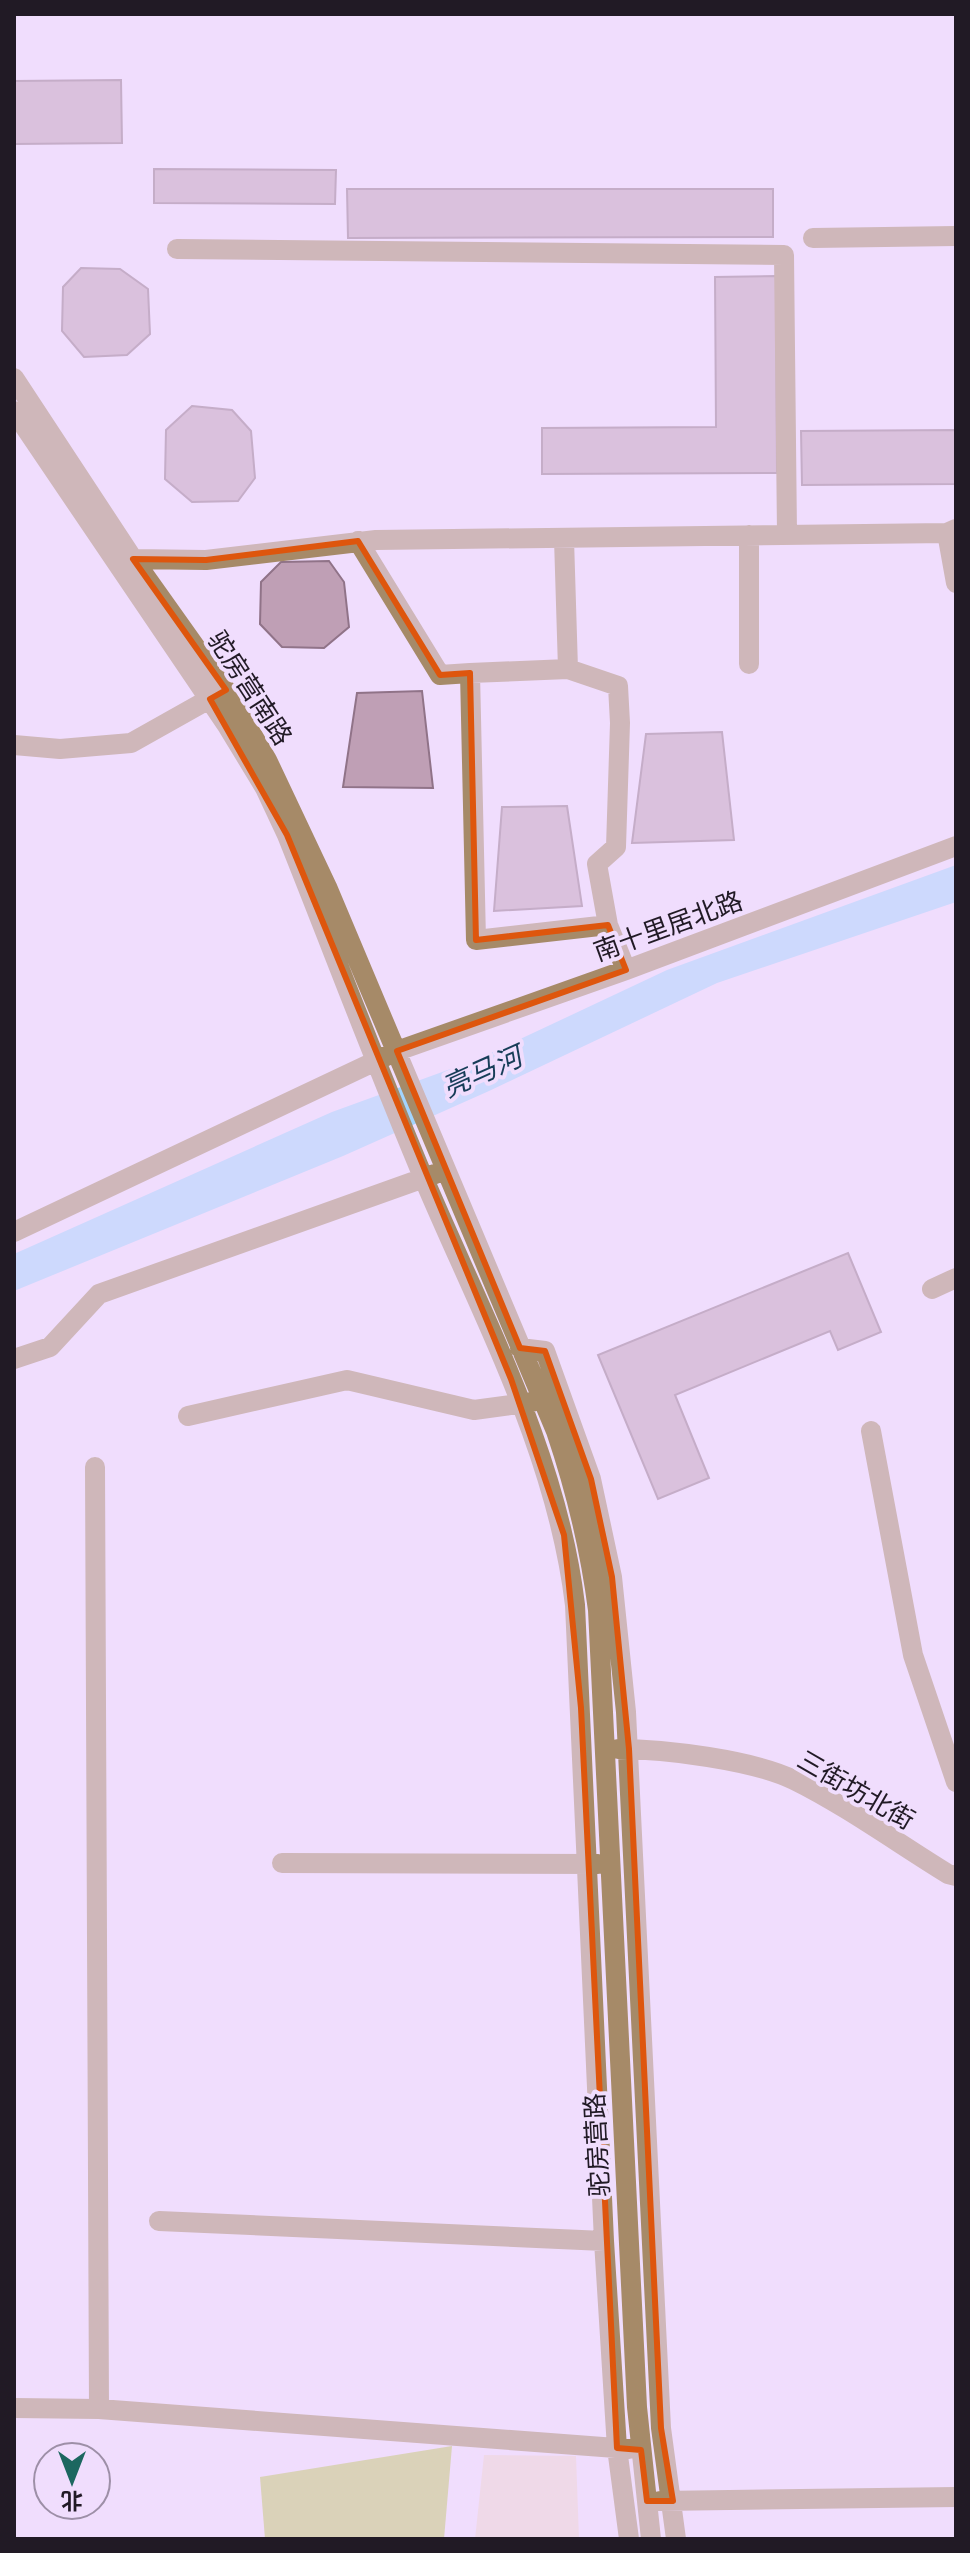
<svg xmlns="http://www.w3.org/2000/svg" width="970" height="2553" viewBox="0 0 970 2553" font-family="'Roboto Condensed','Noto Sans SC',sans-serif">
<rect width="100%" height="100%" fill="#f0ddfd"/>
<!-- education -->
<path fill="#eed5ce" d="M484,2455L576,2456L579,2539H475Z"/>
<!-- green -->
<path fill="#bec667" d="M452,2446L444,2539H265L260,2477Z"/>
<!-- water -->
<path fill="#a2d4fd" d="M956,865V902L717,983L489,1091L343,1156L14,1291V1254L332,1112L478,1059L667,970Z"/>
<!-- building -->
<path fill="#bf9fb5" stroke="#907388" stroke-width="2" d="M121,80L122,143L14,144V81Z
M154,169L336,170L335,204L154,203Z
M347,189H773V237L348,238Z
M81,268L120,269L148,289L150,334L127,355L84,357L62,331L63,287Z
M776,276L777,473L542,474V428L716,427L715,277Z
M192,406L232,410L251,431L255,478L238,501L192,502L165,479L166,430Z
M956,430V484L802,485L801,431Z
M329,561L344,582L349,627L324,648L282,647L260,624L261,582L281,562Z
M422,691L433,788L343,787L357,693Z
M722,732L734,840L632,843L646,734Z
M567,806L582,906L494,911L502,807Z
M848,1253L881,1332L838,1350L830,1331L675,1395L709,1478L658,1499L598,1355Z"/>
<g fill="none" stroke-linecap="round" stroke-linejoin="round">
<!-- minor -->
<path stroke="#a68a68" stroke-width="20" d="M813,238L956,236
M177,249L784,255L787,534
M14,378L133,559L226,690L267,760L327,887L556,1431C576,1490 590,1548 598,1610L637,2407L651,2539
M14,411L228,727L265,788L287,835C333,950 376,1065 424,1179C483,1318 557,1454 575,1605L604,2241L617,2448L629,2539
M947,533L956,583
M749,535V664
M564,539L568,669
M358,541L440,675L470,673L476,940L608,925L626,970
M133,559L206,560L376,540L947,533L956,529
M470,673L568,669L618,686L620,723L616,847L597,864L608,925
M14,745L60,749L131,743L220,693
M14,1232L397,1051L626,970L956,846
M932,1289L956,1278
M520,1348L545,1351L591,1479L612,1577L626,1712L661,2428L676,2539
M14,1359L50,1347L99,1294L435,1174
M188,1416L347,1380L474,1410L532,1402
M871,1431L913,1655L956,1782
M95,1467L99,2409
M618,1749C665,1749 753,1760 794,1780C845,1805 899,1844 948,1874L956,1876
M282,1863L598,1864
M159,2221L604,2241
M14,2408L99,2409L629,2449
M660,2501L956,2497"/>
</g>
<!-- marked area -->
<path d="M0 0H970V2553H0ZM358,541L440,675L470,673L476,940L608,925L626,970L397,1051L520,1348L545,1351L591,1479L612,1577L629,1749L661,2428L673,2501H647L641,2450L617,2448L581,1708L564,1535L511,1379L287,835L210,699L226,690L133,559L206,560Z" fill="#f0ddfd" fill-opacity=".55" fill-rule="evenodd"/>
<path fill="none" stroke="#de560d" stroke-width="6" stroke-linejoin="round" d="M358,541L440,675L470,673L476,940L608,925L626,970L397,1051L520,1348L545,1351L591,1479L612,1577L629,1749L661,2428L673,2501H647L641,2450L617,2448L581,1708L564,1535L511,1379L287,835L210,699L226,690L133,559L206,560Z"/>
<g text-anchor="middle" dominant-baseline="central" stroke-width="8" stroke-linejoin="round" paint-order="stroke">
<!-- street labels -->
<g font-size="26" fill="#211a25" stroke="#f0ddfd">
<text transform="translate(250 688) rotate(57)">驼房营南路</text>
<text transform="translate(668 926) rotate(-20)">南十里居北路</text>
<text transform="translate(856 1790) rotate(30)">三街坊北街</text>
<text transform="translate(597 2145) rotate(-93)">驼房营路</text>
</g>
<!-- water labels -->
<g font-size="28" font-style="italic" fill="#173d58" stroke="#f0ddfd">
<text transform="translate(482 1072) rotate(-24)">亮马河</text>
</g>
</g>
<!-- border -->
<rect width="970" height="2553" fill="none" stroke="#211a25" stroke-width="32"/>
<!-- north arrow -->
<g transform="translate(72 2481) rotate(180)"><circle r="38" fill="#f0ddfd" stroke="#9d8fa7" stroke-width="2"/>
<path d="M0-6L14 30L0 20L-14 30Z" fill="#1c6760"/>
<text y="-12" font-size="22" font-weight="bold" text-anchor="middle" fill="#211a25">北</text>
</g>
</svg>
